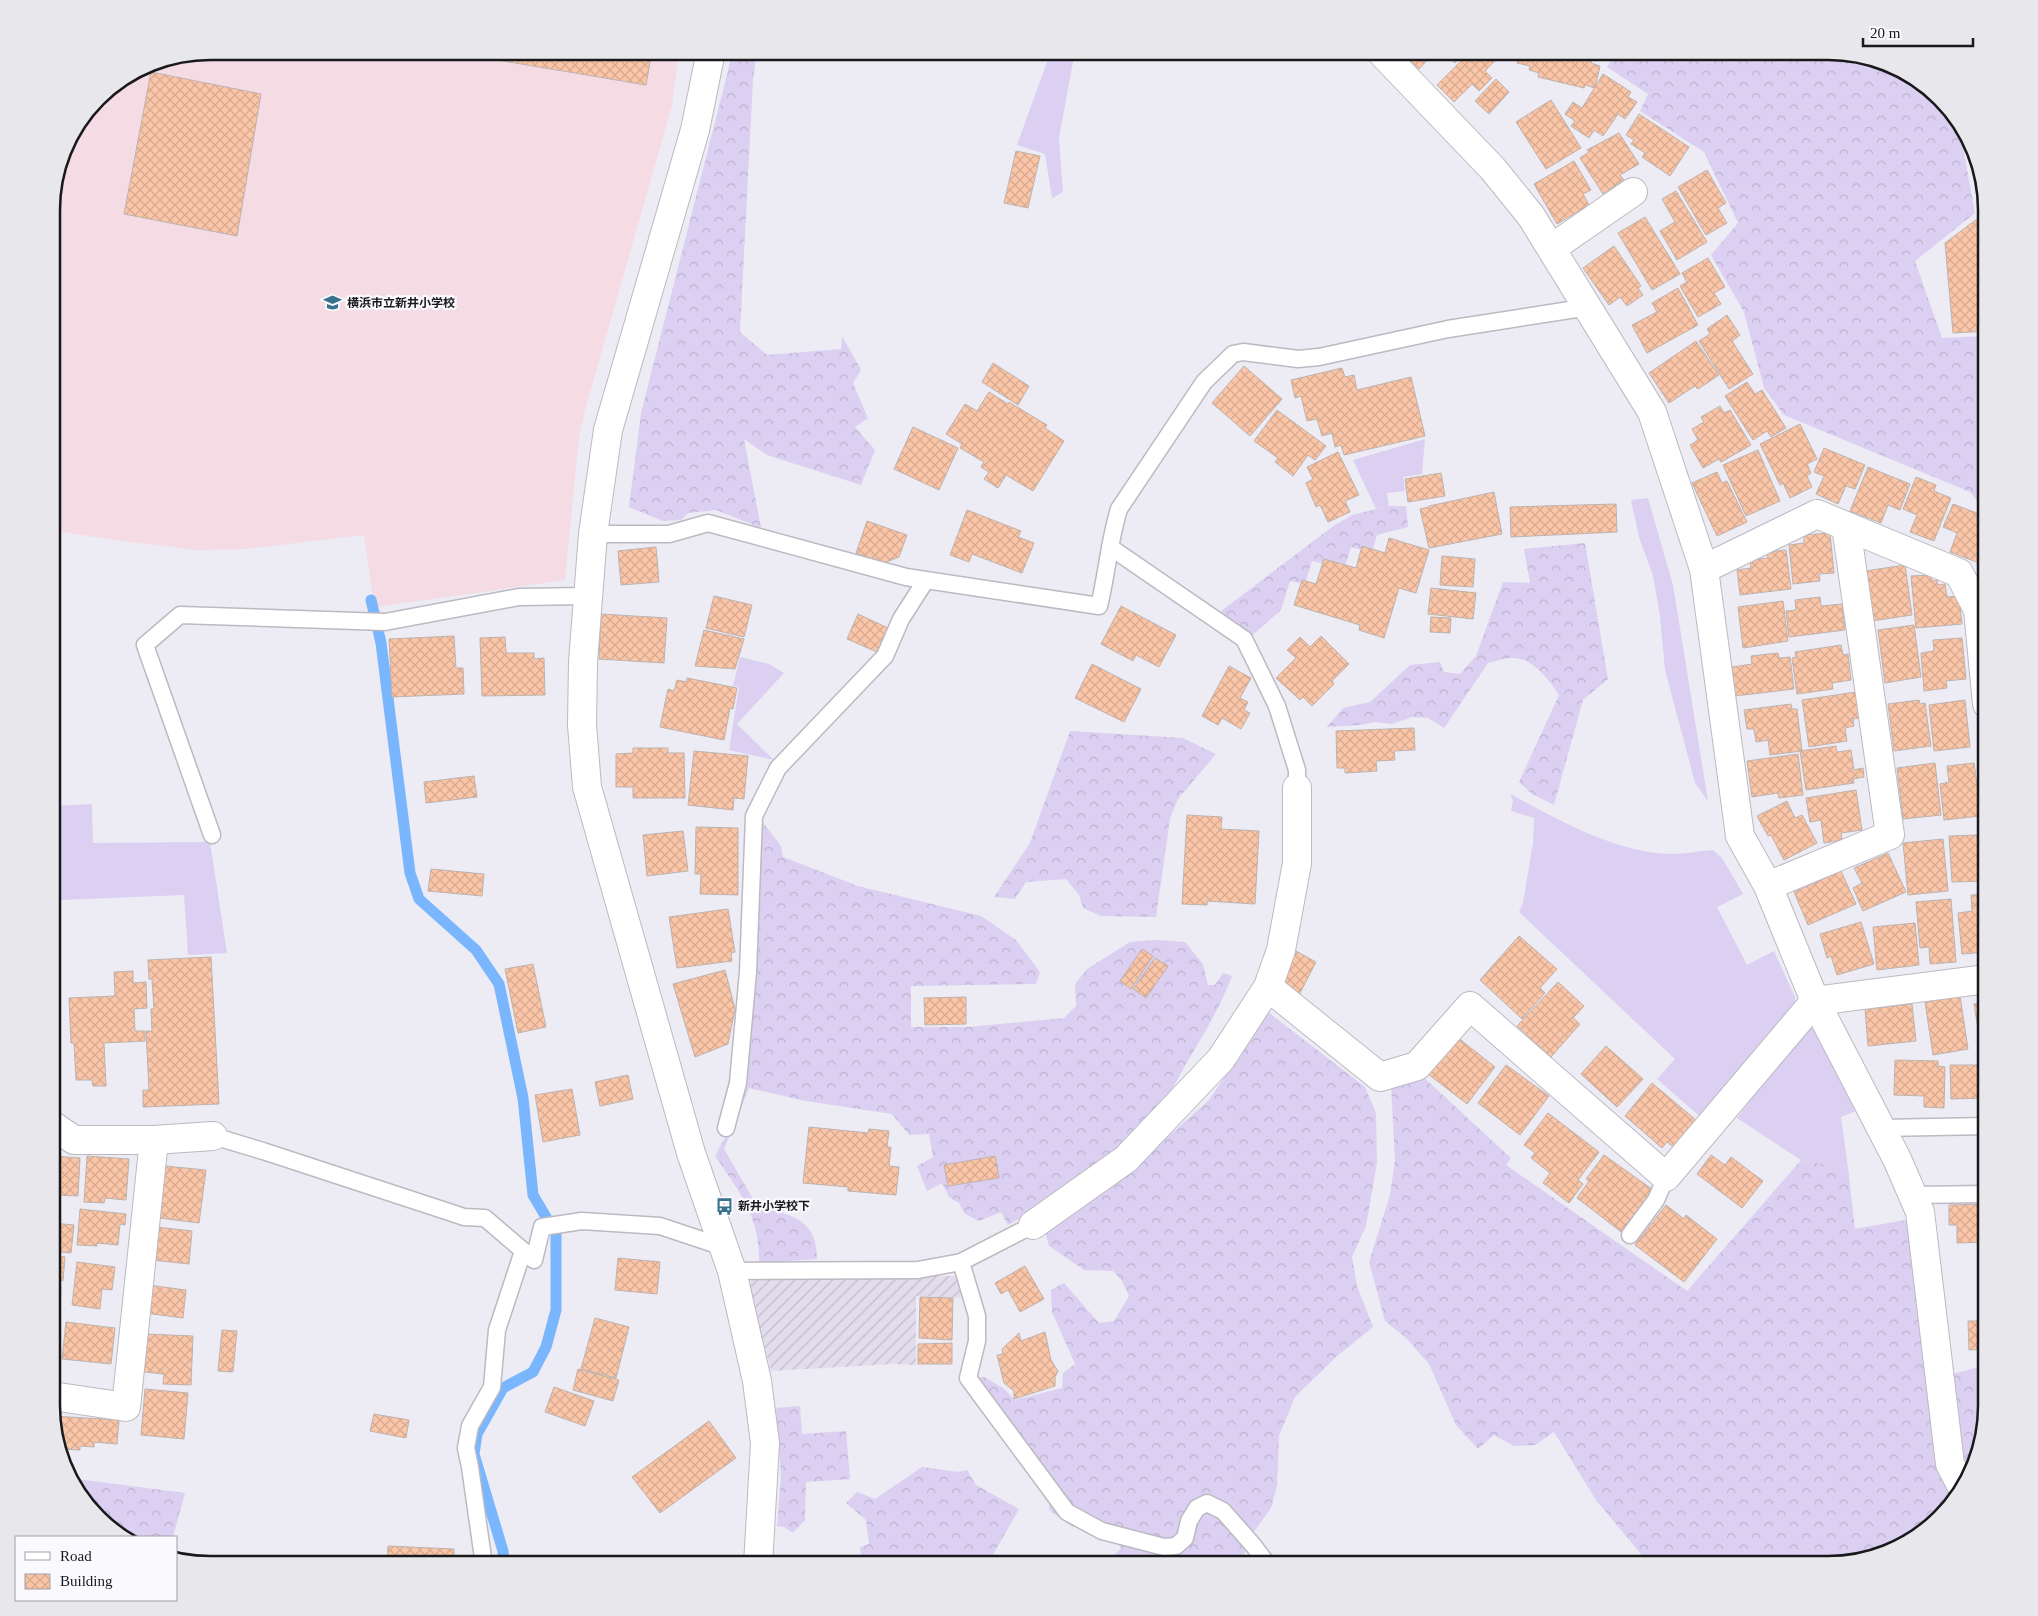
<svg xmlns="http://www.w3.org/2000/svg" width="2038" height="1616" viewBox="0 0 2038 1616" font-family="'Times New Roman','Noto Sans JP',serif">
<defs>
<pattern id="industrial-furrows" width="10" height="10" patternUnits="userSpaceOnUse" patternTransform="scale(1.25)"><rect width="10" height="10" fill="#e2dced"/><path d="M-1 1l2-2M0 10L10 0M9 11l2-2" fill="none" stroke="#c1bccb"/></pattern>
<pattern id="forest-crowns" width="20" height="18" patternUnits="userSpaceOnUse" patternTransform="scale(1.25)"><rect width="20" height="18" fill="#dbd0f2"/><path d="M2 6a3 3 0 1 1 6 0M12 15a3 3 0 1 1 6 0" fill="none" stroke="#bbb2cf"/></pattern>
<pattern id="building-cross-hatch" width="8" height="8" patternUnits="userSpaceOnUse" patternTransform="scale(1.25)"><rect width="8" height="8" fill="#fbc6a8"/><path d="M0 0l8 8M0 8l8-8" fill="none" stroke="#d7a990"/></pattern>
</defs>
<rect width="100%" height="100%" fill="#edebf4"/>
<!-- commercial -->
<path fill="#f4dbe4" d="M210,51H679L672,105L586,406L579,437L565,580L377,607L374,605L364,535L246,549L195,550L107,539L52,530V201L72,134L105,91L149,63Z"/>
<!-- industrial -->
<path fill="url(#industrial-furrows)" d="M763,1274L954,1276L962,1282L967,1298L916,1296V1365L894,1364L771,1371L750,1293L751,1281Z"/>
<!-- grass -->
<path fill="#dbd0f2" d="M1051,51H1075L1059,138L1063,192L1052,198L1045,154L1017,145Z
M1425,439L1422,474L1403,477L1405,491L1387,493L1389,506L1376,509L1353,460Z
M1648,498L1673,585L1708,801L1695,783L1665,670L1660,616L1653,576L1639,537L1631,500Z
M740,657L769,664L784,673L737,724L774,760L729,750L739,687L733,686Z
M1510,794C1558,820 1616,853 1671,854C1685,854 1699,851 1713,850L1722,858L1743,894L1717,907L1747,965L1774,951L1795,997V1011L1704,1120L1657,1079L1675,1059L1519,912L1523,903L1533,843L1534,818L1511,811L1513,801Z
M92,804L93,843L210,842L227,953L188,955L184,895L60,900L55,844H52V806Z
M1805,1028H1822L1861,1109L1841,1117L1848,1168L1801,1160L1737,1118Z"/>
<!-- forest -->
<path fill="url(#forest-crowns)" d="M732,51H757L753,79L740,332L767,355L841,349L842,336L861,370L853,383L868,418L855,427L875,450L861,485L767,455L744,439L761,528L716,510L688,513L681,520L663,521L629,507L641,413L728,71Z
M1597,51H1829L1889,63L1933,90L1959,125L1975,213L1915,261L1942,338L1987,336V513L1970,492L1784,415L1764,388L1744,312L1711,255L1738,223L1704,152L1640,111L1648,94L1607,67L1612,59Z
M1389,506H1406L1408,527L1377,535L1372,553L1351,547L1344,569L1312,561L1305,584L1290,581L1281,610L1248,639L1241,628L1220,612L1332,527L1352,515Z
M1585,543L1608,679L1583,700L1554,805L1532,794L1519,782L1559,695C1547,678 1534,658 1511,658C1503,658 1495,662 1488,663L1444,728L1428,718L1412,717L1392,724L1375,722L1360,725L1327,727L1343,708L1370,702L1410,665L1440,662L1444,672L1460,674L1476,656L1503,582L1530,583L1524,549Z
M1070,731L1183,738L1216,754L1178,799L1170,818L1156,917L1101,916L1083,908L1079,895L1066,879L1026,882L1015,899L994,897L1030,843Z
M761,820L781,846L783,857L858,886L981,916L1016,940L1040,972L1036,984L911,986V1027H969L1064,1018L1076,1006L1075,984L1087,969L1130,942L1155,940L1185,942L1203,964L1208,985H1215L1223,973L1232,976C1220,1008 1203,1035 1186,1064C1175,1083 1165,1106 1149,1122C1109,1165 1059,1196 1008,1225L1001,1212L979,1221L965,1214L959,1203L949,1197L942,1183L927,1191L917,1166L933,1157L929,1134L909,1135L892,1114L806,1101L749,1088L724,1149L757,1206C790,1215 817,1218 817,1259L759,1263C760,1216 740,1193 715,1156L730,1128Z
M1268,1012L1365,1087L1376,1113L1377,1163L1366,1226L1352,1257L1357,1286L1373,1327L1336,1357L1295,1397L1279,1436L1277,1486L1271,1508L1253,1533L1244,1554L1253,1565H1105L1121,1548L1117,1540L1071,1526L1049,1510V1482L976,1378L984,1377L1003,1388L1015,1400L1062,1388L1063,1373L1075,1364L1052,1312L1051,1290L1064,1283L1099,1323L1114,1321L1129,1296L1122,1281L1113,1271L1084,1270L1049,1246L1045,1232L1141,1161L1209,1100Z
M1420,1074L1511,1158L1506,1165L1687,1291L1801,1160L1848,1168L1855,1229L1911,1219L1933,1379L1987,1365V1407L1975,1467L1948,1511L1898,1549L1828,1565H1650L1596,1500L1554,1432L1535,1445L1514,1446L1494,1435L1478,1449L1456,1425L1429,1364L1406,1338L1385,1321L1369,1262L1390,1195L1395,1160L1391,1085Z
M800,1406L802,1434L846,1431L850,1479L806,1482L805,1520L793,1533L784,1527L777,1526L781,1475L776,1408Z
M922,1467L958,1472L967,1470L976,1485L1019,1509L987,1565H862L860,1547L869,1544L866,1520L846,1503L857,1492L875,1499Z
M69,1478L185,1493L173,1537H126L105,1526Z"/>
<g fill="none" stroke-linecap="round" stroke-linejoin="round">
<!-- stream -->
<path stroke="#79b6fe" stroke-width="11" d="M371,600L381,643L410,873L419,899L476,950L499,984L523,1098L533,1195L556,1234V1310L546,1347L533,1372L503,1388L477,1434L474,1454L503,1551L504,1565"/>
</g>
<!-- building -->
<path fill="url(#building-cross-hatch)" stroke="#bdb3ae" d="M444,51H652L646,85Z
M1411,51H1443L1436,59L1432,55L1419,69L1406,56Z
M1443,51H1466L1455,63Z
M1471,51H1504L1485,71L1492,78L1479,91L1472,84L1454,102L1437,85Z
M1526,51H1576L1593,55L1591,63L1600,66L1595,88L1585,85L1584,88L1538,77L1539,73L1529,70L1530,66L1517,63L1519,54L1524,55Z
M151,72L261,94L237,236L124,214Z
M1603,74L1631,92L1628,97L1637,102L1625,119L1618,114L1603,136L1594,130L1589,138L1571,126L1575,121L1565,114L1573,102L1582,108Z
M1496,79L1509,92L1489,114L1475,101Z
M1551,100L1581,148L1546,169L1516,122Z
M1639,114L1689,147L1670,176L1642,157L1645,153L1631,144L1634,140L1626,135Z
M1619,133L1639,164L1620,175L1624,180L1603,194L1580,158L1589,152L1587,150Z
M1965,133L1971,140L1987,210V331L1953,333L1945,243L1981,216Z
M1016,151L1040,156L1028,208L1004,203Z
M1574,161L1591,190L1583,194L1589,205L1557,224L1534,184Z
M1707,170L1726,203L1718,208L1727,223L1706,235L1678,187Z
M1676,191L1707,242L1677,260L1660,231L1675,222L1662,199Z
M1645,217L1680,274L1652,290L1618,233Z
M1614,246L1641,286L1638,288L1643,295L1627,306L1620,297L1609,305L1583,268Z
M1708,258L1725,287L1714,293L1721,304L1698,317L1680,286L1687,282L1682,273Z
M1678,288L1698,325L1647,353L1632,325L1657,312L1652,303Z
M1727,315L1740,335L1732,341L1753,374L1729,389L1699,341L1710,334L1707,329Z
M1696,341L1719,375L1698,389L1695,386L1669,403L1649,373Z
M993,363L1029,386L1018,405L982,382Z
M1244,366L1282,399L1250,436L1212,403Z
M1342,368L1345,377L1354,375L1357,390L1411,377L1425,436L1344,455L1341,445L1335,447L1332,433L1322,436L1317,419L1307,421L1301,396L1295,398L1291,380Z
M1747,382L1755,394L1762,390L1786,428L1771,437L1767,431L1753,440L1725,396Z
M989,392L1008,404L1009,402L1047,425L1045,428L1064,441L1033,491L1006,475L998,488L984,479L989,472L981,467L984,462L960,448L962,444L946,434L965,404L977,411Z
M1720,406L1724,413L1730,410L1751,445L1721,462L1719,459L1703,468L1690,445L1698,440L1692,429L1704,422L1701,417Z
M1277,410L1326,446L1315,460L1308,455L1293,476L1275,462L1278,458L1254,441Z
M1800,424L1817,459L1807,464L1811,473L1807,476L1812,487L1790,498L1783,483L1780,485L1760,444Z
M913,427L958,448L939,490L894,469Z
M1824,448L1865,465L1855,489L1846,486L1838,504L1816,494L1824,476L1814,472Z
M1758,450L1780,501L1746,516L1723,465Z
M1338,452L1359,495L1345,501L1350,512L1328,522L1320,505L1316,507L1306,483L1313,479L1307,467Z
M1868,467L1910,484L1900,510L1888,505L1881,523L1850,511Z
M1717,472L1722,483L1727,481L1747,522L1717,536L1692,483Z
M1441,473L1445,496L1408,502L1405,479Z
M1916,477L1936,485L1934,491L1951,498L1934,541L1910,532L1917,515L1903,509Z
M1494,492L1502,534L1429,548L1420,509L1429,507V506Z
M1616,504L1617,532L1511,537L1510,507Z
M1953,504L1982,515L1980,520L1987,523V566L1950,552L1957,533L1943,527Z
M967,510L1021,531L1018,537L1034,543L1022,573L972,554L969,562L950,555Z
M867,521L907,535L899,557L884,563L856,553Z
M1830,533L1834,573L1819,574L1820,581L1793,584L1789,545L1804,543V535Z
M1389,538L1429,550L1416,593L1399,588L1384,638L1359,630L1360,625L1294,605L1302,580L1316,584L1324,559L1356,568L1362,546L1385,553Z
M656,547L659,582L621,585L618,551Z
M1786,550L1791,589L1740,595L1737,570L1751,568L1750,560L1768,558L1767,552Z
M1442,556L1475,559L1473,587L1440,585Z
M1905,565L1912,615L1872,621L1865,571Z
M1931,575L1932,581L1937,580L1938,585L1945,584L1947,597L1959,596L1962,624L1916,628L1911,576Z
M1431,588L1476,593L1473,619L1428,614Z
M714,596L752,605L744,637L706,628Z
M1820,597L1821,606L1842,604L1845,630L1789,637L1786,611L1796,610L1795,600Z
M1783,601L1788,641L1743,648L1738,607Z
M1121,606L1176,635L1159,667L1136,655L1133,661L1101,644Z
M601,614L667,618L664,663L599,659Z
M858,614L888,628L877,652L847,639Z
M1431,617L1451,618L1450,633L1430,632Z
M1914,625L1921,677L1885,683L1878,630Z
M704,630L744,639L735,669L695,666Z
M454,636L456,668H463L464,694L392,697L389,639Z
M1321,636L1349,664L1332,681L1334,684L1312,706L1303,697L1300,700L1276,678L1296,658L1287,650L1300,637L1310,647Z
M505,637L506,653H534V659L544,658L545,695L482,696L480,638Z
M1962,638L1966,679L1946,681L1947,688L1924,691L1921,653L1934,651L1933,640Z
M1841,645L1843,655L1848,654L1851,680L1832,683L1833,689L1797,694L1792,658L1796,657L1795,652Z
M1778,653L1779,658L1790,657L1794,689L1735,696L1732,667L1752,664L1751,656Z
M1092,664L1141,689L1124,722L1075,698Z
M1229,666L1251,678L1240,698L1248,702L1244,710L1250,713L1241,729L1222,718L1218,725L1202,716Z
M687,678L737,688L733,709L730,708L724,740L660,727L668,689L674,691L677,680L686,682Z
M1856,692L1860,718L1853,719L1854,726L1845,728L1847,741L1809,747L1802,700Z
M1919,700L1920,704L1925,703L1931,746L1894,751L1888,704Z
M1965,700L1970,747L1934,751L1929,705Z
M1791,704L1792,709H1797L1802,751L1770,755L1768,740L1756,742L1754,729H1747L1744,710Z
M1414,728L1415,750L1394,751L1395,760L1376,761L1377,771L1345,773V768H1337L1336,731Z
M1836,746L1837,752L1851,750L1854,770L1863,768L1864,777L1853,779L1854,783L1806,790L1800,751Z
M633,748H668V753H684L685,798H633V787H616V754L633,753Z
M694,751L748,756L744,799L734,798L733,810L688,805Z
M1798,754L1803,795L1779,798L1778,793L1752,797L1747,761Z
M1935,763L1941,815L1903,819L1897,768Z
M1974,763L1981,816L1944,820L1940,784L1949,782L1947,766Z
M474,776L477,797L426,803L424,782Z
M1856,790L1862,830L1841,833L1842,840L1824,843L1821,820L1810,822L1806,798Z
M1787,801L1795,818L1802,815L1817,843L1784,860L1771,835L1768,836L1757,816Z
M1187,815L1222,817L1221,829L1259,831L1255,904L1207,901V905L1182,904Z
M696,827L738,828V895L700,894L701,874H695Z
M683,831L688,871L647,876L643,835Z
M1977,835L1978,840H1987V881L1952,882L1949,836Z
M1943,839L1948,891L1908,895L1903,843Z
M1888,853L1906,892L1863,911L1853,888L1862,883L1854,868Z
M431,869L484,874L482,896L428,891Z
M1841,871L1856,904L1808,925L1794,892Z
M1987,894V952L1962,954L1958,913L1972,911L1971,895Z
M52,897H56L57,926H52Z
M1951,899L1956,962L1930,964L1929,947L1920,948L1916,902Z
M728,909L735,952L731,953L732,961L677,968L669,917Z
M1861,922L1874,964L1837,975L1831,956L1827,958L1820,934Z
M1915,923L1919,965L1877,970L1873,927Z
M1519,936L1557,969L1540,988L1545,993L1522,1019L1480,980Z
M1142,949L1153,956L1131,989L1120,981Z
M1296,951L1316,962L1298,997L1277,986Z
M211,957L219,1104L143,1107V1090H149L146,1031H152L151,1009H154L152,979H149L148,960Z
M1155,958L1168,966L1146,998L1133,989Z
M533,964L546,1027L518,1033L505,969Z
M725,970L735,1009L728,1044L695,1057L673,984Z
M133,971V983L146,982L147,1008L134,1009L135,1031H145V1041L104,1043L106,1086H93L92,1080H76L74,1043H71L69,998L115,996L114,972Z
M1558,982L1584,1006L1573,1018L1580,1024L1551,1057L1517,1026Z
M1960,996L1968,1049L1933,1055L1925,1002Z
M966,997V1024L925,1025L924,998Z
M1987,1002V1059H1983L1974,1004Z
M1912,1004L1916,1041L1868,1046L1865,1009Z
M1457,1037L1495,1067L1467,1104L1428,1074Z
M1606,1046L1643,1079L1617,1107L1581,1074Z
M1895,1060L1938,1061V1066L1945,1067L1944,1108L1924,1107V1096L1894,1095Z
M1506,1065L1549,1096L1520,1135L1478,1103Z
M1950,1065H1987V1098L1951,1099Z
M628,1075L633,1099L600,1106L595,1082Z
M1652,1083L1697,1121L1675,1148L1667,1142L1662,1148L1625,1116Z
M572,1089L580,1135L543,1142L535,1095Z
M1548,1113L1599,1152L1578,1180L1583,1184L1569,1203L1543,1183L1550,1173L1531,1158L1535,1153L1524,1145Z
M809,1127L868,1133L869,1129L889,1131L887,1147H891L889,1166L899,1167L896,1195L848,1191V1187L803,1183Z
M1604,1155L1656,1192L1624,1234L1577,1198L1589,1181L1586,1179Z
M1711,1155L1725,1165L1731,1157L1763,1181L1742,1208L1697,1174Z
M52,1156L80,1158L78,1196L53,1195V1203H52Z
M87,1156L129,1159L126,1200L105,1198L104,1203L84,1202Z
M995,1156L999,1178L948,1186L944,1165Z
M165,1166L206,1170L199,1223L159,1218Z
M1987,1204V1242L1957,1243V1225H1949V1205Z
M1666,1205L1684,1219L1686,1215L1717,1239L1684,1282L1635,1245Z
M80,1209L126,1214L125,1225L120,1224L118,1245L97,1243V1246L77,1245Z
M52,1223L74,1225L71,1253L52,1251Z
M156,1227L192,1231L189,1264L152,1260Z
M52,1255L65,1257L63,1281L52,1279Z
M618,1258L660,1262L657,1294L615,1290Z
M77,1262L115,1267L112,1290L102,1289L100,1309L72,1305Z
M1025,1266L1044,1299L1020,1312L1008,1290L1001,1294L995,1283Z
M148,1285L186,1290L183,1318L145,1313Z
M52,1287H61L59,1329L52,1328Z
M920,1297L953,1298L952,1340L919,1338Z
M595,1318L629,1327L616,1378L581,1369Z
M1968,1321H1987V1349L1969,1350Z
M66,1322L115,1328L111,1364L62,1359Z
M222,1330L237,1331L233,1372L218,1371Z
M1045,1332L1051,1360L1058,1371L1055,1377V1386L1014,1399V1391L1004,1383L997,1355L1003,1354L1002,1349L1019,1333L1021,1341Z
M146,1334L193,1336L191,1385L163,1384L164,1374L144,1372Z
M52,1340L56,1341L52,1376Z
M952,1343V1364H918V1344Z
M578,1369L619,1380L613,1401L573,1390Z
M554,1387L594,1401L585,1426L545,1412Z
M145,1389L188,1393L184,1439L141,1435Z
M374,1414L409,1420L406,1438L370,1431Z
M52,1416L119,1420L117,1444L94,1442V1447L80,1446V1450L60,1449Z
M709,1421L736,1458L660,1513L632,1477Z
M388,1546L454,1549V1565H387Z"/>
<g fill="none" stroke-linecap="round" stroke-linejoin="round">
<defs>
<path id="service" d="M593,534H669L708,523L906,577L1099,606C1107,574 1109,541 1119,509L1204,382L1233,354L1243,352L1298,359L1319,357L1448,329L1589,307
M1110,547L1244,639L1277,706L1297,770V788
M212,835L145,645L180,615L385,622L519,597L587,596
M726,1128L738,1083L748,972L754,816L778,768L885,656L901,619L926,580
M1881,1128L1987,1126
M213,1136L263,1151L446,1211L464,1217L485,1218L534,1260L542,1227L582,1221L660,1226L723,1247
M1913,1195L1987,1194
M1630,1235L1656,1200L1666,1177
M961,1262L977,1316V1341L968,1378L1067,1512L1102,1531L1164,1547L1176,1546L1185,1538L1189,1521L1197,1508L1207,1503L1223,1511L1253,1545L1268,1565
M732,1271L918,1270L961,1262L1033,1225
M484,1565L470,1467L466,1448L470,1426L492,1387L497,1330L523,1251"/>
<path id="minor" d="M711,51L695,130L608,430L593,534L583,662L582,725L587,787L691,1153L732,1271L757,1381L765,1443L758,1565
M1380,51L1493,169L1531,216L1652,412L1704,569L1740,836L1768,886L1815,1001L1897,1159L1920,1212L1950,1464L1962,1487
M1552,248L1633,192
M1704,569L1817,514L1959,573L1978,610L1987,704
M1768,886L1890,835L1846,526
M1268,987L1380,1077L1417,1066L1470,1006L1666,1177L1815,1001L1987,979
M52,1125L74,1140H154L213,1136
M1033,1225L1126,1159L1221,1059L1268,987L1281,950L1297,863V788
M52,1396L126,1407L154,1140"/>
</defs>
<!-- service casing -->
<use href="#service" stroke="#bcb9c2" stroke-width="19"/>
<!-- minor casing -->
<use href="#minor" stroke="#bcb9c2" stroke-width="30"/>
<!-- service -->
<use href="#service" stroke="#fff" stroke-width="16"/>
<!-- minor -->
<use href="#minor" stroke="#fff" stroke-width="28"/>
</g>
<!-- icons -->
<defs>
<symbol id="school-bare" viewBox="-9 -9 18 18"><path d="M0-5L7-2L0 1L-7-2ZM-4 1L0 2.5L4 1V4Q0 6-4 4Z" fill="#39728c" stroke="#faf9fe" stroke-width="2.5" paint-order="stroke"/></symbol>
<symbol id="bus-bare" viewBox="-9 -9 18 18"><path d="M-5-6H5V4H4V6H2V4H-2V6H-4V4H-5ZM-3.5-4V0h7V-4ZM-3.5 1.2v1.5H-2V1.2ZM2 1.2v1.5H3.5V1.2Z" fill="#39728c" stroke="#faf9fe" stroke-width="2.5" paint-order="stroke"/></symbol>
</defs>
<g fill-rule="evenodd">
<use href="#school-bare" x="320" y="290" width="25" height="25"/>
<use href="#bus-bare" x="712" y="1194" width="25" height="25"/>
</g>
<g text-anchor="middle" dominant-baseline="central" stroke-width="4.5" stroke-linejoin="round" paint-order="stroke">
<!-- poi labels -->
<g font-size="12" font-weight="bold" fill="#19181b" stroke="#faf9fe" text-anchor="start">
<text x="347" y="303">横浜市立新井小学校</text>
<text x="738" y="1206">新井小学校下</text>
</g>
</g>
<!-- crop -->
<path d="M0 0H2038V1616H0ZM210 60H1828A150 150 0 0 1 1978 210V1406A150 150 0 0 1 1828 1556H210A150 150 0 0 1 60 1406V210A150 150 0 0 1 210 60Z" fill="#e8e7ec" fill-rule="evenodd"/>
<path fill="none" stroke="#19181b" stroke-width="2.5" d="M210 60H1828A150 150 0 0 1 1978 210V1406A150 150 0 0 1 1828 1556H210A150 150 0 0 1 60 1406V210A150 150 0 0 1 210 60Z"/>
<!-- legend -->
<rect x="15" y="1536" width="162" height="65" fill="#faf9fe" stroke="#a09fa3"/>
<rect x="25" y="1552" width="25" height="8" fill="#ffffff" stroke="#a09fa3"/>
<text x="60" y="1561" font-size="15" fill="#19181b">Road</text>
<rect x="25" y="1574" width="25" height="15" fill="url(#building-cross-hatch)" stroke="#a09fa3"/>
<text x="60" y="1586" font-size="15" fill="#19181b">Building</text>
<!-- scale -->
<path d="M1863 38v8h110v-8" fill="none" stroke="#19181b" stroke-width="2.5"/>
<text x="1870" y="38" font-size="15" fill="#19181b" stroke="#faf9fe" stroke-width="4" paint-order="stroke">20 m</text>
</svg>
